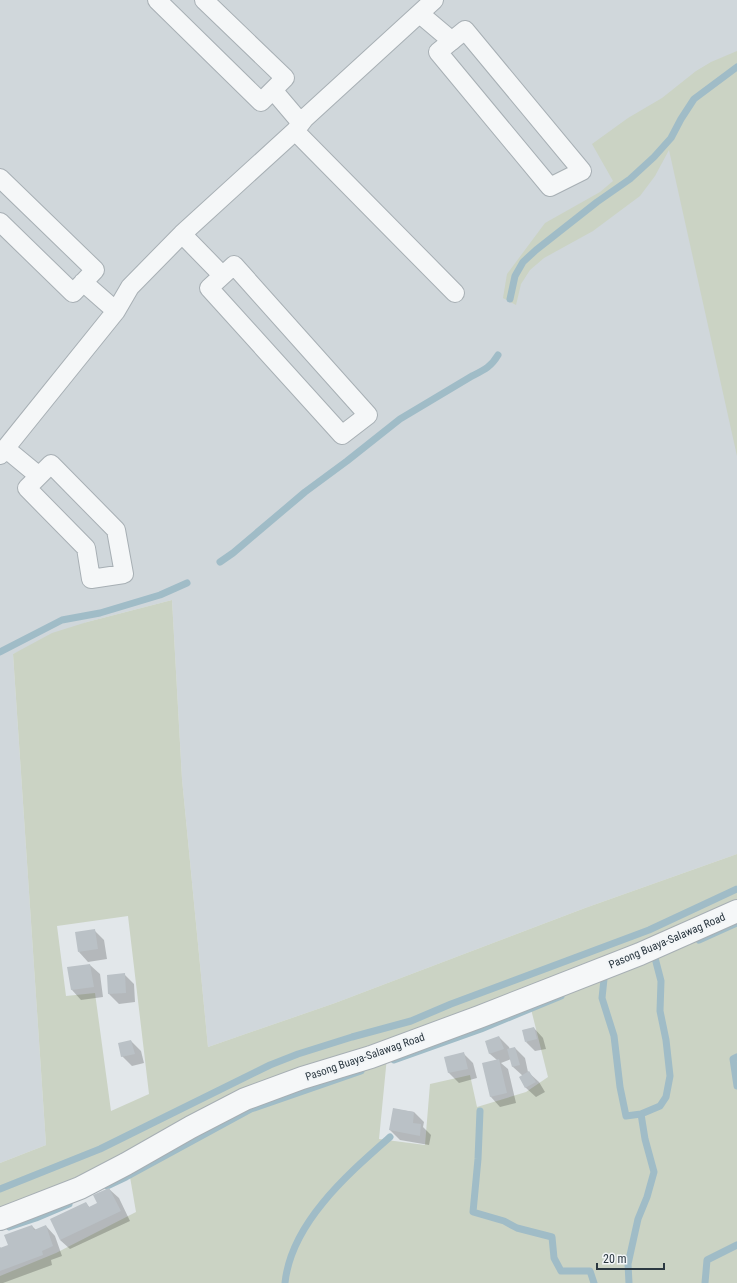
<svg xmlns="http://www.w3.org/2000/svg" width="737" height="1283" viewBox="0 0 737 1283" font-family="'Roboto Condensed',sans-serif">
<rect width="100%" height="100%" fill="#e2e7ea"/>
<!-- built -->
<path fill="#d0d7db" d="M0,0H737V854L585,908L335,1003L208,1047L182,779L172,600L87,622L13,654L46,1145L0,1163Z"/>
<!-- green -->
<path fill="#cbd3c4" fill-rule="evenodd" d="M737,51V456L669,150L655,176L640,196L593,231L544,258L530,270L521,284L516,305L503,298L507,274L545,223L600,192L613,181L592,144L628,118L662,98L696,71L711,62Z
M172,600L182,779L208,1047L335,1003L585,908L737,854V905L138,1148L61,1184L0,1208V1163L46,1145L13,654L52,633L87,622ZM128,916L149,1094L111,1111L95,993L66,996L57,926Z
M737,917V1283H0V1276L56,1253L136,1212L129,1171L213,1120L387,1057L379,1139L425,1145L430,1084L470,1075L477,1107L526,1092L548,1077L530,1005Z"/>
<!-- shadow -->
<path fill="#0003" d="M94,930L104,940L107,959L88,962L79,952Z
M90,965L100,974L103,997L81,1000L72,990L69,968Z
M124,974L134,984L135,1002L119,1004L109,994L108,976Z
M534,1028L543,1038L546,1049L535,1051L526,1042Z
M499,1037L509,1047L510,1050L515,1048L525,1058L528,1072L539,1082L545,1092L536,1097L526,1088L520,1078L523,1076L513,1067L511,1059L501,1063L508,1069L516,1103L500,1107L491,1097L483,1064L497,1060L490,1054L486,1042Z
M131,1041L141,1051L144,1063L132,1066L122,1056Z
M463,1053L473,1063L477,1078L459,1083L449,1073L445,1058Z
M394,1109L414,1112L424,1122L423,1127L431,1135L429,1145L400,1140L390,1130Z
M109,1189L119,1198L130,1221L70,1249L60,1240L86,1203L90,1208L99,1204Z
M32,1226L36,1230L46,1226L55,1236L62,1256L51,1260L52,1265L3,1283H0V1247L2,1249L9,1246Z"/>
<g fill="none" stroke-linecap="round" stroke-linejoin="round">
<!-- stream -->
<path stroke="#a0bcc7" stroke-width="7" d="M510,299L515,276L523,262L536,250L597,202L630,179L654,157L671,138L681,119L694,99L737,67
M220,562L233,553L305,492L347,461L400,419L472,376C484,370 491,367 498,355
M0,652L62,620L100,613L160,595L187,583
M699,940L737,923
M604,979L602,998L614,1036L620,1087L626,1116L641,1114L645,1139L654,1172L647,1197L638,1219L628,1264L629,1283
M737,1057L733,1059L737,1086
M394,1060L481,1029L561,996
M480,1111L478,1159L473,1212L504,1221L517,1228L552,1237L554,1258L561,1271H590L594,1283
M641,1114L660,1106L666,1097L670,1076L666,1040L660,1011L661,981L655,958
M107,1186L126,1177L251,1109L361,1071
M0,1189L100,1149L270,1065L298,1054L352,1037L411,1021L451,1004L649,930L737,889
M9,1227L36,1218L69,1204
M285,1283C291,1223 348,1174 390,1137
M705,1283L707,1260L737,1245"/>
</g>
<!-- building -->
<path fill="#bac1c6" d="M95,929L98,949L78,952L75,932Z
M90,964L94,987L71,990L67,967Z
M125,973L126,993L108,994L107,975Z
M534,1027L537,1039L525,1042L522,1030Z
M499,1036L504,1049L489,1054L485,1041Z
M131,1040L135,1054L121,1057L118,1043Z
M515,1047L520,1065L512,1067L507,1049Z
M464,1052L468,1069L448,1073L444,1057Z
M499,1059L507,1093L490,1097L482,1063Z
M529,1071L536,1082L525,1088L519,1077Z
M393,1108L414,1112L413,1123L421,1124L420,1136L389,1130Z
M109,1188L121,1211L60,1240L50,1219L86,1202L89,1207L97,1203L93,1195Z
M32,1225L34,1230L46,1225L53,1246L42,1251L43,1255L0,1271V1248L8,1245L4,1235Z"/>
<g fill="none" stroke-linecap="round" stroke-linejoin="round">
<defs>
<path id="minor" d="M157,0L261,102L285,78L204,0
M420,14L452,41
M465,30L582,171L550,187L438,52Z
M273,90L301,123
M295,131L455,293
M0,178L95,270L73,293L0,222
M182,234L222,275
M234,265L368,415L342,435L209,288Z
M83,282L116,311
M5,448L39,476
M0,455L116,311L130,287L182,234L295,131L305,118L434,0
M51,464L116,530L124,574L91,579L86,548L27,488Z"/>
<path id="tertiary" d="M0,1219L80,1188L126,1164L191,1127L245,1099L302,1078L371,1057L479,1017L640,954L737,911"/>
</defs>
<!-- minor casing -->
<use href="#minor" stroke="#a7afb4" stroke-width="20"/>
<!-- tertiary casing -->
<use href="#tertiary" stroke="#a7afb4" stroke-width="24"/>
<!-- minor -->
<use href="#minor" stroke="#f5f7f8" stroke-width="18"/>
<!-- tertiary -->
<use href="#tertiary" stroke="#f5f7f8" stroke-width="22"/>
</g>
<g text-anchor="middle" dominant-baseline="central" stroke-width="4" stroke-linejoin="round" paint-order="stroke">
<!-- street labels -->
<g font-size="11" fill="#2b3841" stroke="#f2f5f7">
<text transform="translate(667 941) rotate(-23)">Pasong Buaya-Salawag Road</text>
<text transform="translate(365 1057) rotate(-19)">Pasong Buaya-Salawag Road</text>
</g>
</g>
<!-- scale -->
<path d="M597 1263v6h67v-6" fill="none" stroke="#2b3841" stroke-width="2"/>
<text x="603" y="1263" font-size="12" fill="#2b3841" stroke="#f2f5f7" stroke-width="3" paint-order="stroke">20 m</text>
</svg>
